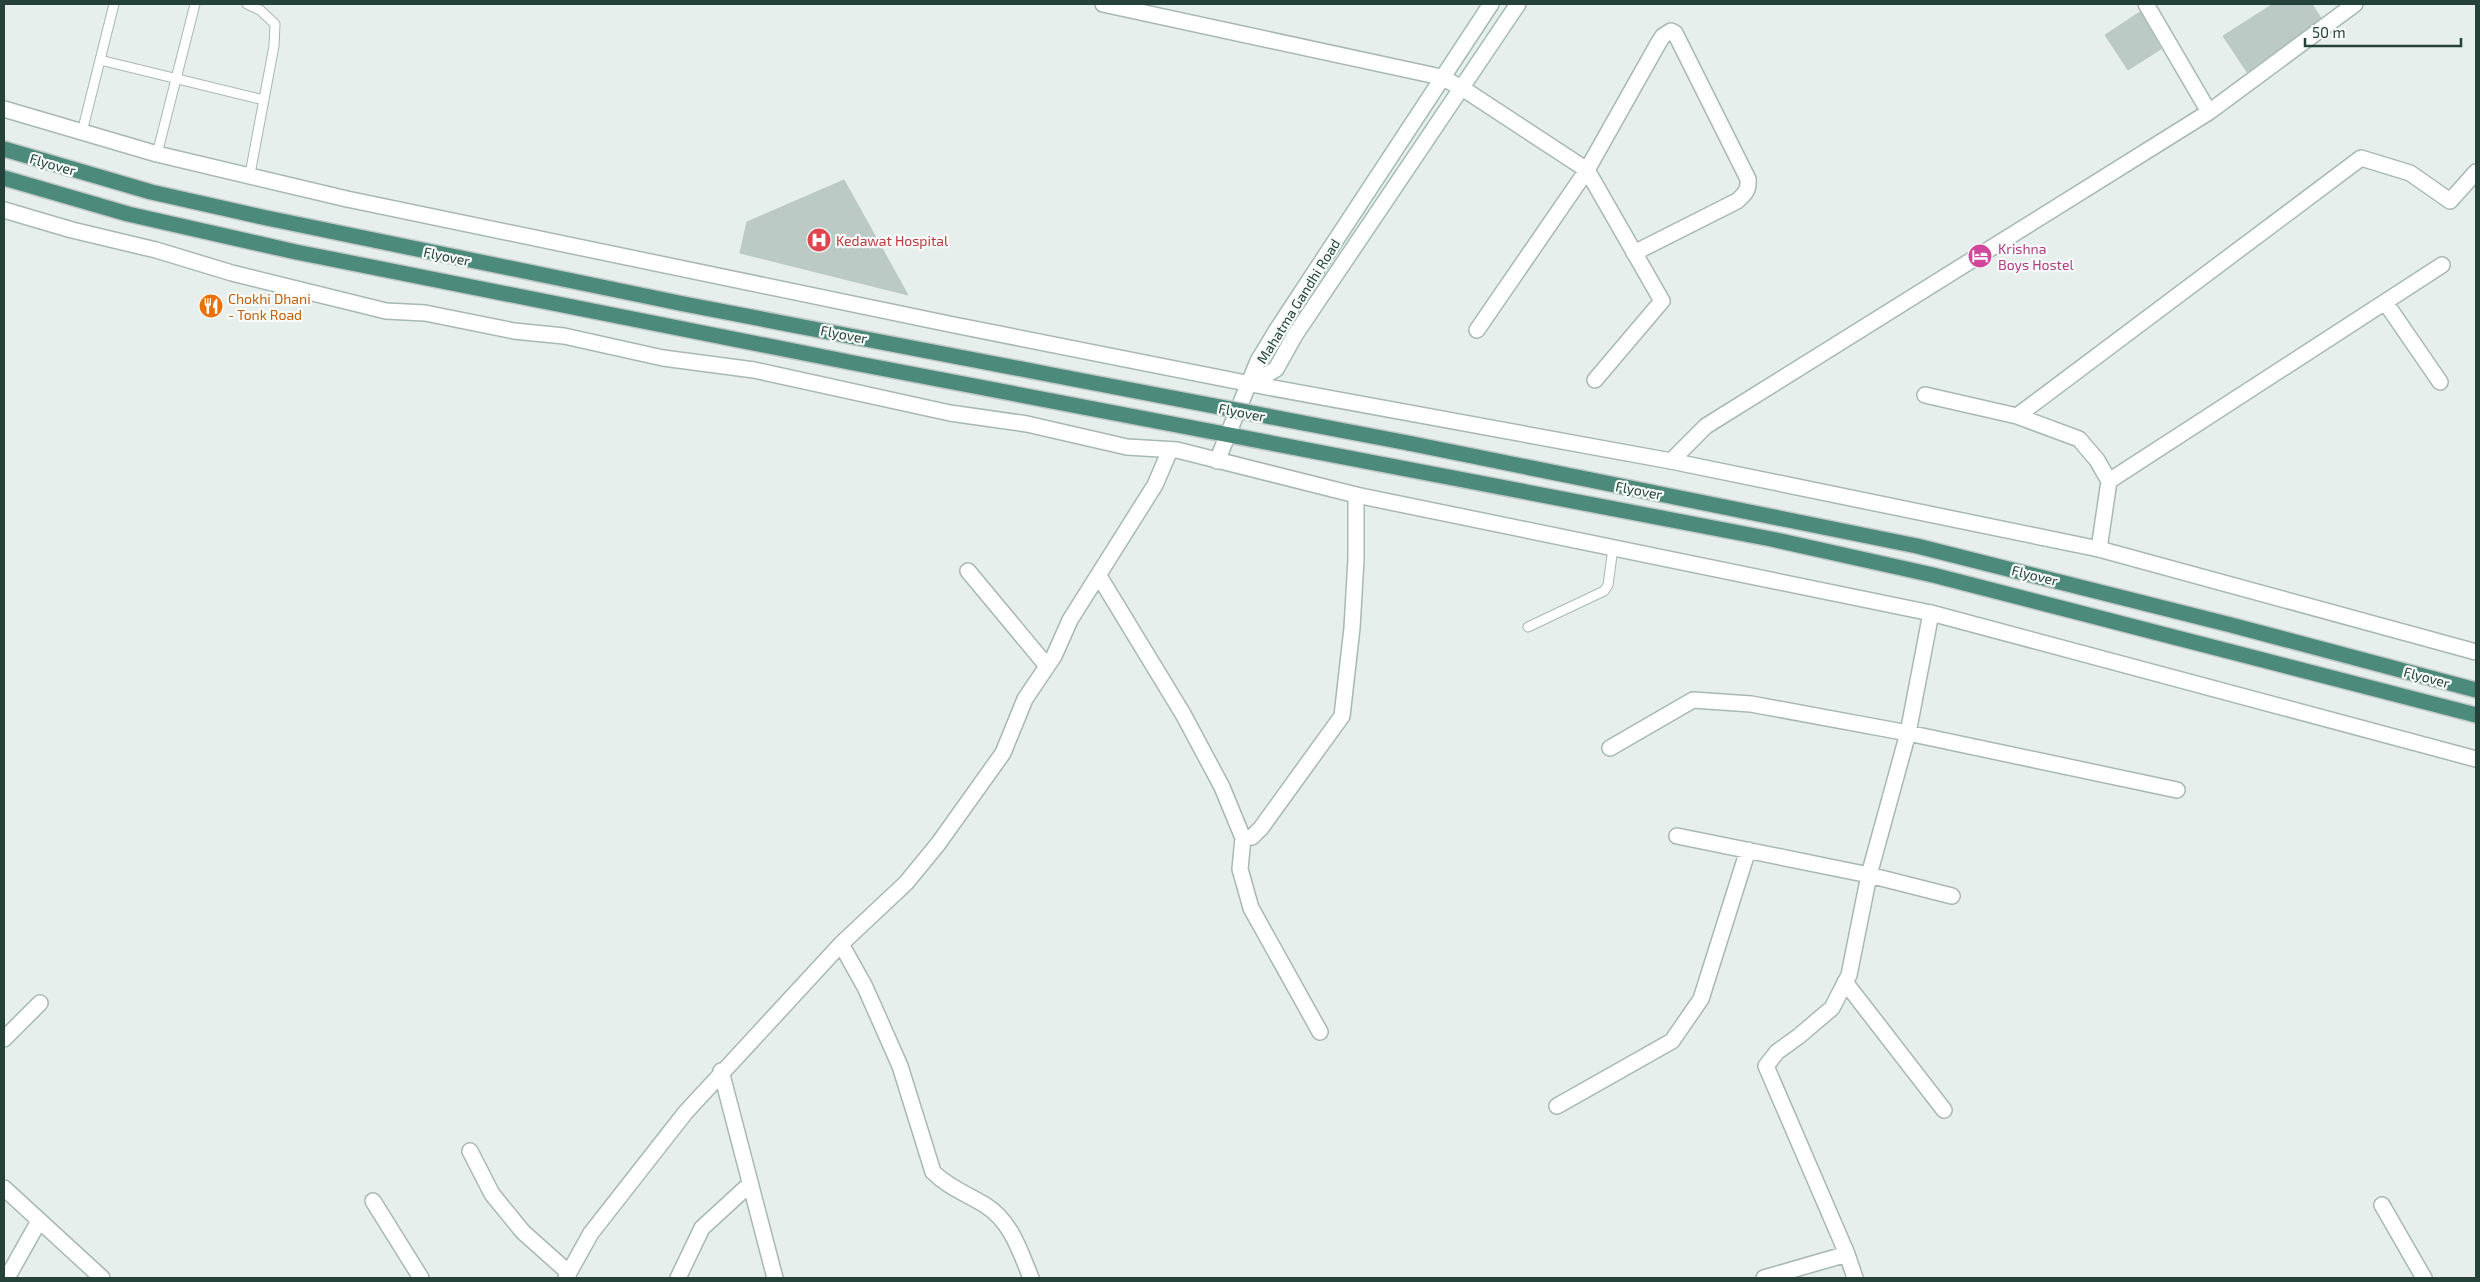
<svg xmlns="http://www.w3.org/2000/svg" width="2480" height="1282" viewBox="0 0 2480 1282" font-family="'Exo 2',sans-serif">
<rect width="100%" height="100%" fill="#e6efeb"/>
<!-- building -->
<path fill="#bbcac4" stroke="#b8c9c2" d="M2273,4H2312L2321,18L2247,72L2223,36Z
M2140,12L2161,49L2128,70L2105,35Z
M844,180L908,295L740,253L747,222Z"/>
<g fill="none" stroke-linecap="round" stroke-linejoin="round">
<defs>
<path id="service" d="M247,4L260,10L275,24L274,46L250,174
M100,60L264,100
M82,132L114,4
M157,154L195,4
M1528,627L1604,591L1608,585L1613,548"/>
<path id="minor" d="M1103,4L1441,77L1462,88L1587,170L1662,301L1595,380
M2146,4L2209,112
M2385,302L2440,382
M1477,330L1587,170L1659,42L1663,36L1671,31L1675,33L1748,179C1749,190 1745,194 1737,201L1634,253
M1925,395L2017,416
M1671,461L1706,426L2209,112L2355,4
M2109,481L2442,265
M2099,549L2109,481L2097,460L2079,439L2017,416L2361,158L2410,173L2450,201L2476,172
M968,571L1047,666
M1099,576L1183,714L1222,787L1243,838L1252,837L1261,828L1342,716L1352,628L1356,559V495
M1610,748L1693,700L1751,704L1908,733L2177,790
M1677,836L1869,875L1952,896
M1243,838L1240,869L1251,908L1320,1032
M841,944L865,987L900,1066L933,1172C948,1187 967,1194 985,1205C1011,1221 1020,1251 1031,1278
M1845,982L1944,1110
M4,1039L40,1003
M721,1071L775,1278
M1557,1106L1672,1041L1701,999L1748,850
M470,1151L492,1194L523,1232L569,1273
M4,1188L102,1278
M373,1201L421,1278
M2382,1205L2424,1278
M7,1278L39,1221
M566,1278L591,1233L685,1113L841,944L906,883L938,844L1003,753L1025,699L1054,656L1070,620L1155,485L1170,450
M678,1278L702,1228L750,1184
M1764,1278L1847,1254
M1855,1278L1847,1254L1766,1066L1777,1052L1799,1036L1832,1008L1849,975L1869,875L1908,733L1931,613"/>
<path id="tertiary" d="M4,109L157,154L347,199L954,325L1251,384L1671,461L2099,549L2476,652
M4,210L72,230L156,250L232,273L386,311L425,313L514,331L564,336L663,358L754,370L950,413L1027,424L1127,447L1177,450L1356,495L1931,613L2476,759"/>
<path id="secondary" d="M1251,384L1276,369L1295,335L1518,4
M1217,461L1258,361L1278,328L1491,4"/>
<path id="trunk" d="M4,149L151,192L262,217L684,304L1068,378
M4,178L128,214L296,252L854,363L1771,539L1933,575L2476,715
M1408,443L1917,546L2231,625L2476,690"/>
</defs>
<!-- service casing -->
<use href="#service" stroke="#a8b8b2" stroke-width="11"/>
<!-- minor casing -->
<use href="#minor" stroke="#a8b8b2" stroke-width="18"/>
<!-- tertiary casing -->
<use href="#tertiary" stroke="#a8b8b2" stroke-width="18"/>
<!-- secondary casing -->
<use href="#secondary" stroke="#a4bbb3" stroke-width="18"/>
<!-- trunk casing -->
<use href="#trunk" stroke="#c2cac8" stroke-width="18"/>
<!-- service -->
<use href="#service" stroke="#fff" stroke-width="9"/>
<!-- minor -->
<use href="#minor" stroke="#fff" stroke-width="15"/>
<!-- tertiary -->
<use href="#tertiary" stroke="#fff" stroke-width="15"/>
<!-- secondary -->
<use href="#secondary" stroke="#fff" stroke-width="15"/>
<!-- trunk -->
<use href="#trunk" stroke="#4c8a7c" stroke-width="15"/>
<defs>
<path id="trunk-bridge" d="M1068,378L1408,443"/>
</defs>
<!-- trunk-bridge casing -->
<use href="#trunk-bridge" stroke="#c2cac8" stroke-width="18" stroke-linecap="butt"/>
<!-- trunk-bridge -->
<use href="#trunk-bridge" stroke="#4c8a7c" stroke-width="15"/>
</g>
<!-- icons -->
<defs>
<symbol id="hospital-disc" viewBox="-11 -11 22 22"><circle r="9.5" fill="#e0444e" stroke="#f7fbf9"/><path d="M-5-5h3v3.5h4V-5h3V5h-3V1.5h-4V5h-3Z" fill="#fff"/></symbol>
<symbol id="hotel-disc" viewBox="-11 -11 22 22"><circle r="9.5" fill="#d1479c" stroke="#f7fbf9"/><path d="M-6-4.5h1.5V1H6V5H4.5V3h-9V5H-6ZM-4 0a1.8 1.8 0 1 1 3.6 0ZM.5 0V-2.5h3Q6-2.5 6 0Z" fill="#fff"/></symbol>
<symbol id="restaurant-disc" viewBox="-11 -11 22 22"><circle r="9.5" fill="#e8710a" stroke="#f7fbf9"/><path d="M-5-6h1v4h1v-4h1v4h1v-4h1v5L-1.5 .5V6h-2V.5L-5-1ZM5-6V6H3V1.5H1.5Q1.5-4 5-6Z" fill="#fff"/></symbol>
</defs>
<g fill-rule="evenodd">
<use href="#hospital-disc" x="805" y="226" width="28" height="28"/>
<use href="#hotel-disc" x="1966" y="242" width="28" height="28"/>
<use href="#restaurant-disc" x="197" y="292" width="28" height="28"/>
</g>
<g text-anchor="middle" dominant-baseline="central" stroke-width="4.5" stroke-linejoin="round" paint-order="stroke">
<!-- street labels -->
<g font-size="14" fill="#24423a" stroke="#f7fbf9">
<text transform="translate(53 164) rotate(16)">Flyover</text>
<text transform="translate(447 256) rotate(12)">Flyover</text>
<text transform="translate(1298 301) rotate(-58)">Mahatma Gandhi Road</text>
<text transform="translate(844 334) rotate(11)">Flyover</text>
<text transform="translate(1242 412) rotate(11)">Flyover</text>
<text transform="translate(1639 490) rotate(11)">Flyover</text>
<text transform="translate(2035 575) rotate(14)">Flyover</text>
<text transform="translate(2427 677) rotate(15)">Flyover</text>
</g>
<!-- health labels -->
<g font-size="14" fill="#be3a42" stroke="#f7fbf9" text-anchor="start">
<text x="836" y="240">Kedawat Hospital</text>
</g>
<!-- hotel labels -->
<g font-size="14" fill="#b23c85" stroke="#f7fbf9" text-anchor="start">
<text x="1998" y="248">Krishna<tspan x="1998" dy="16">Boys Hostel</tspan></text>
</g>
<!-- food labels -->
<g font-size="14" fill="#c56008" stroke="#f7fbf9" text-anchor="start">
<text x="228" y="298">Chokhi Dhani<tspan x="228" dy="16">- Tonk Road</tspan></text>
</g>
</g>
<!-- border -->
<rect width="2480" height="1282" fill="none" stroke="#24423a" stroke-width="10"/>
<!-- scale -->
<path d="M2305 38v8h156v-8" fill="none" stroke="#24423a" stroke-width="2.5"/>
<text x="2312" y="38" font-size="15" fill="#24423a" stroke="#f7fbf9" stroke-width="4" paint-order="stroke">50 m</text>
</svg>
